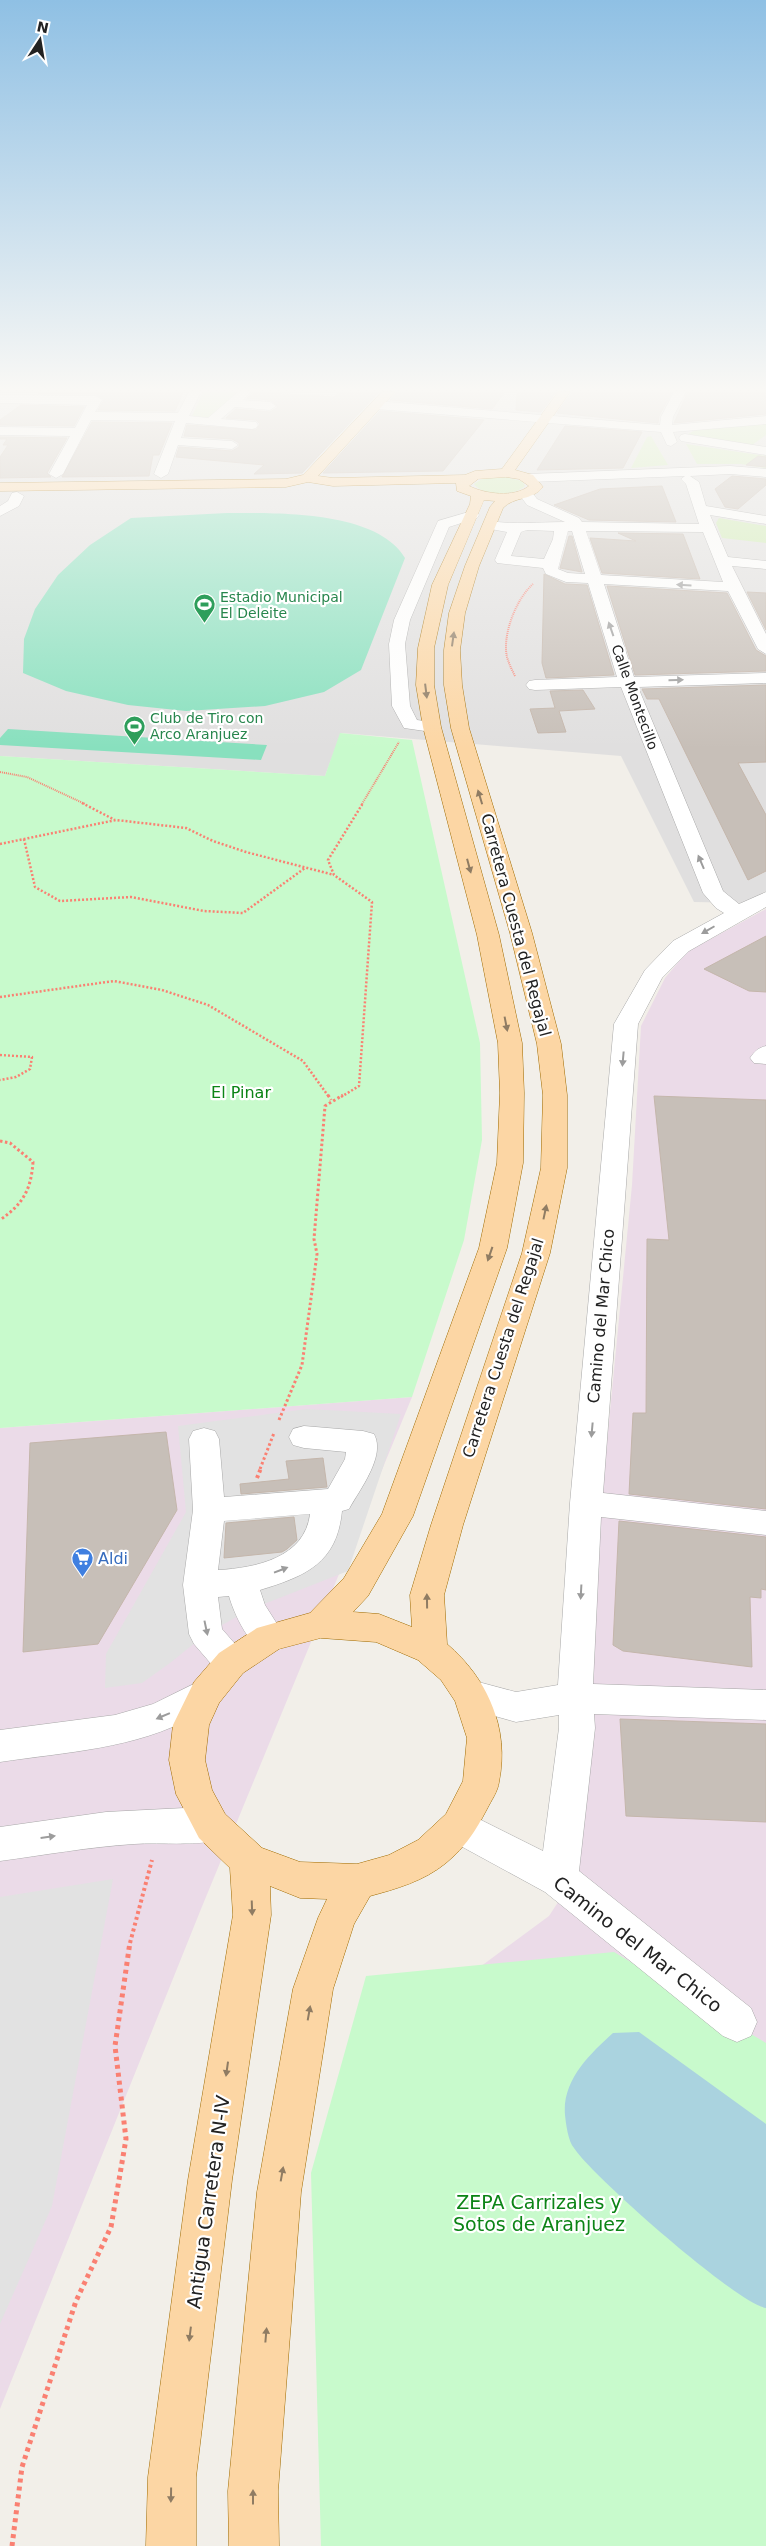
<svg xmlns="http://www.w3.org/2000/svg" width="766" height="2546" viewBox="0 0 766 2546" font-family="'DejaVu Sans',sans-serif">
<rect width="100%" height="100%" fill="#f2efe9"/>
<!-- residential -->
<path fill="#e0dfdf" d="M0,392H766V891L745,903L694,902L621,756L341,733L325,776L0,756Z"/>
<!-- industrial -->
<path fill="#ebdbe8" d="M766,909V2355L427,2006L549,1916L577,1873L601,1504L632,1185L641,1026L665,978L687,952Z
M412,1397L201,1909L0,2409V1428Z"/>
<!-- grass -->
<path fill="#cdebb0" d="M203,392H239L209,418L192,416Z
M766,423V435L752,445L688,434L695,430Z
M651,436L668,465L631,468L647,437Z
M686,444L766,456V468L741,464H697Z
M501,476L522,481L525,486C514,496 483,497 474,484L485,477Z
M719,518L766,526V543L722,538L716,523Z"/>
<!-- park -->
<path fill="#c8facc" d="M340,733L412,740L480,1043L482,1140L464,1240L412,1397L0,1428V756L325,776Z
M614,1952L766,2043V2546H321L311,2173L366,1976Z"/>
<!-- pitch -->
<path fill="#88e0be" d="M227,513C275,513 377,510 405,558L361,670L324,692L265,706L186,711L128,705L66,691L23,673L24,639L35,609L58,575L90,545L131,518Z
M8,729L267,745L261,760L0,745V738Z"/>
<!-- parking -->
<path fill="#e2e2e2" d="M307,1409L401,1414L348,1571L249,1610L206,1634L170,1663L142,1683L105,1688L106,1654L186,1512L178,1426Z
M113,1879L52,2206L0,2324V1897Z"/>
<!-- water -->
<path fill="#aad3df" d="M639,2032L766,2124V2308C739,2305 591,2175 574,2148C568,2141 566,2124 565,2115C562,2080 590,2054 613,2033Z"/>
<!-- building -->
<path fill="#c7bfb8" stroke="#c4b6ab" d="M40,392H183L175,411L98,410L104,400L97,394H38Z
M253,392L334,397L339,392H379L302,473L254,474L264,465L176,457L179,447L232,451L239,447V443L232,439L184,436L187,425L256,430L260,424L256,420L226,418L236,409L270,412L278,407L270,400L247,398Z
M397,392H505L492,409L390,400Z
M517,392H556L541,412L516,410Z
M572,392H672L659,416L658,423L557,413Z
M688,392H766V414L674,423Z
M21,405L84,407L74,426L0,425V420Z
M380,411L484,420L443,471L323,473Z
M92,422L170,423H172L159,455H153L149,476L62,477Z
M565,426L642,432L623,468L537,470Z
M0,437L67,438L47,473L51,477L0,478V457L8,445H3L7,439H0Z
M758,456L766,457V467L746,465Z
M732,476L766,479V485L738,509L725,507L715,489Z
M662,486L676,522L589,520L554,505L600,489Z
M618,533L683,534L700,579L602,573L590,538L636,541Z
M569,536H572L582,572L560,568Z
M544,574L565,584L587,585L614,675L546,678L542,663Z
M607,586L727,593L756,650L766,656V671L635,675Z
M747,592L766,593V630Z
M766,685V762L738,763L766,815V871L748,880L659,699H647L642,689Z
M583,690L595,709L559,711L566,732L538,733L530,709L555,708L550,691Z
M766,936V992L749,991L704,969Z
M654,1096L766,1100V1509L629,1494L633,1413H646L647,1239L669,1240Z
M166,1432L177,1510L98,1644L23,1652L30,1443Z
M323,1458L327,1487L241,1494L240,1484L289,1479L286,1461Z
M294,1517L297,1540L287,1549L282,1552L224,1558L226,1523Z
M619,1521L766,1537V1590L761,1589V1598L750,1597L752,1667L623,1651L613,1645Z
M620,1719L766,1724V1822L626,1816Z"/>
<g fill="none" stroke-linecap="round" stroke-linejoin="round">
<defs>
<path id="minor" d="M189,392H201L189,416L208,418L238,392H251L243,400L270,402L276,406L270,410L235,407L221,419L256,422L258,425L256,428L252,429L186,423L181,438L232,441L238,445L232,449L178,445L168,474L161,478L154,474L175,421L91,420L63,474L56,478L49,474L70,436L0,435V427L75,428L87,405L0,403V395L96,396L102,400L95,412L178,413Z
M674,392H686L673,417L672,425L766,416V424L673,432L677,442L671,446L667,445L661,432L376,409L370,405L376,401L660,425L661,417Z
M685,434L766,447V455L681,441L679,438L681,435Z
M730,466L766,469V477L730,474L690,476L699,482L706,506L766,516V524L710,515L728,557L766,561V569L732,566L766,634V654L758,649L728,591L604,584L634,677L766,673V683L638,687L723,891L739,904L766,892V907L689,951L662,978L638,1024L603,1493L766,1511V1535L601,1517L593,1684L766,1690V1720L594,1714L595,1728L579,1871L751,2008L757,2022L751,2036L737,2042L723,2036L545,1892L446,1838L440,1826L446,1814L459,1809L543,1851L559,1728V1715L516,1722L459,1706L453,1695L459,1684L471,1680L516,1692L558,1685L570,1503L614,1024L645,970L673,941L724,913L716,908L703,893L621,687L535,690L529,689L526,685L529,681L535,680L617,677L588,583L566,582L546,574L543,568L497,563L495,560L507,532L485,528L483,525L490,521C515,525 539,522 565,522L527,505L519,494L526,490L531,491L537,499L579,518L582,522L699,524L686,484L681,479L685,476L530,482L523,478L530,474ZM527,530L554,531L553,539L544,559L511,556L521,532ZM568,531H572L585,574L568,573L558,569ZM586,531L703,532L723,582L601,575Z
M17,492L24,496L19,506L0,516V506L8,501L12,493Z
M472,511L477,512L479,515L477,518L449,527L410,620L405,644L410,706L417,720L438,723L441,727L438,731L432,732L404,728L392,706L389,644L394,620L438,521Z
M766,1046V1064L754,1063L750,1058C755,1051 758,1048 766,1046Z
M304,1426L363,1431L374,1434C386,1456 360,1489 349,1509L342,1511C337,1563 306,1576 260,1590L265,1605L286,1638L281,1648C278,1649 273,1652 270,1652C251,1653 233,1611 229,1596L218,1597L222,1629L243,1653L248,1663L243,1673L231,1677L219,1673L194,1644L189,1634L183,1585L193,1510L189,1439L193,1431L204,1428L215,1431L219,1439L224,1497L328,1489L345,1459L346,1452L304,1448L293,1445L289,1437L293,1429ZM310,1514C305,1558 255,1568 218,1570L224,1521Z
M206,1678L218,1682L223,1693C217,1706 208,1709 195,1716C136,1749 66,1752 0,1762V1730L115,1715L153,1704Z
M185,1808L212,1809L225,1814L231,1826L225,1838C201,1847 161,1842 134,1844C89,1847 44,1855 0,1861V1827L106,1812Z"/>
<path id="major" d="M382,392H395L318,476L333,478L465,475L475,471L502,469L558,392H570L515,470L533,475L543,487C532,501 514,496 503,508L479,566L465,613L460,650L462,685L469,728L532,933L561,1044L567,1095V1168L550,1253L463,1525L444,1595L447,1644C487,1678 510,1728 499,1782C498,1791 491,1801 487,1809C475,1832 466,1846 446,1863C424,1881 396,1889 370,1896L354,1924L333,1989L301,2192L278,2491L279,2546H229L228,2491L257,2192L293,1989L318,1918L327,1899L300,1898L270,1886L271,1915L232,2180L196,2477V2546H146L148,2477L188,2180L233,1915L230,1868L199,1838L176,1794L169,1760L173,1725L194,1682L219,1653L257,1628L310,1613L344,1578L382,1514L479,1248L497,1163L500,1093L498,1043L477,935L423,727L416,685L418,648L432,585L470,504L471,496L457,491L456,483L333,486L308,482L286,487L0,491V483L286,479L303,475ZM506,477L519,479L529,486C514,498 485,494 469,486L478,479ZM484,500L495,501L490,507L465,566L449,613L444,650V685L451,728L510,933L537,1044L543,1095L541,1168L522,1253L431,1525L410,1595L412,1627L379,1614L353,1612L368,1596L413,1516L507,1248L523,1163L524,1093L522,1043L499,935L441,727L434,685V648L448,585ZM321,1638L376,1642L418,1660L441,1680L455,1701L467,1738L463,1781L446,1814L418,1840L389,1855L357,1864L300,1862L262,1848L225,1814L212,1790L205,1760L209,1725L219,1703L243,1673L279,1649Z"/>
</defs>
<!-- minor casing -->
<use href="#minor" stroke="#a9a9a9" stroke-width="1"/>
<!-- major casing -->
<use href="#major" stroke="#a06b00" stroke-width="1"/>
<!-- path-far4 -->
<path stroke="#fa8072" stroke-width="2" stroke-dasharray="1 1" stroke-linecap="butt" d="M515,676C512,670 509,664 507,657C502,635 516,599 533,584
M0,772L27,777L85,804
M362,804L399,742"/>
<!-- path-far3 -->
<path stroke="#fa8072" stroke-width="2.5" stroke-dasharray="2 2" stroke-linecap="butt" d="M82,803L115,820
M24,839L35,887L60,901L131,897L204,911L243,913L305,868
M0,844L116,820L186,828L213,841L246,852L334,875
M0,997L114,981L162,990L208,1005L303,1061L329,1097
M0,1055L32,1057L30,1069L16,1077L0,1080
M341,1097L359,1086L372,902L334,875L328,860L363,803"/>
<!-- path-far2 -->
<path stroke="#fa8072" stroke-width="3" stroke-dasharray="2.5 2.5" stroke-linecap="butt" d="M328,1095L331,1100
M0,1141L10,1143L33,1162C31,1190 23,1204 0,1220
M279,1420L302,1365L317,1254L314,1239L325,1106L343,1095
M260,1469L274,1433"/>
<!-- path-far1 -->
<path stroke="#fa8072" stroke-width="4" stroke-dasharray="3 3" stroke-linecap="butt" d="M257,1478L261,1468
M130,1943L152,1860"/>
<!-- path -->
<path stroke="#fa8072" stroke-width="5" stroke-dasharray="4 4" stroke-linecap="butt" d="M12,2546L22,2467L76,2301L111,2227L126,2139L115,2046L130,1942"/>
<!-- minor -->
<use href="#minor" fill="#fff" fill-rule="evenodd"/>
<!-- major -->
<use href="#major" fill="#fcd6a4" fill-rule="evenodd"/>
</g>
<!-- one-way arrows -->
<defs><path id="oneway-solid" d="M-6-.8H1V-3.2L6.5 0L1 3.2V.8H-6Z" transform="scale(1.25)"/></defs>
<g fill="#9c9c9c">
<use href="#oneway-solid" transform="translate(684 585) rotate(-177)"/>
<use href="#oneway-solid" transform="translate(611 629) rotate(-109)"/>
<use href="#oneway-solid" transform="translate(676 680) rotate(-1)"/>
<use href="#oneway-solid" transform="translate(701 862) rotate(-113)"/>
<use href="#oneway-solid" transform="translate(708 930) rotate(150)"/>
<use href="#oneway-solid" transform="translate(623 1059) rotate(95)"/>
<use href="#oneway-solid" transform="translate(592 1430) rotate(95)"/>
<use href="#oneway-solid" transform="translate(281 1570) rotate(-21)"/>
<use href="#oneway-solid" transform="translate(581 1592) rotate(93)"/>
<use href="#oneway-solid" transform="translate(206 1628) rotate(78)"/>
<use href="#oneway-solid" transform="translate(163 1716) rotate(157)"/>
<use href="#oneway-solid" transform="translate(48 1837) rotate(-8)"/>
</g>
<g fill="#8f7c63">
<use href="#oneway-solid" transform="translate(453 639) rotate(-82)"/>
<use href="#oneway-solid" transform="translate(426 691) rotate(83)"/>
<use href="#oneway-solid" transform="translate(480 797) rotate(-107)"/>
<use href="#oneway-solid" transform="translate(469 866) rotate(75)"/>
<use href="#oneway-solid" transform="translate(506 1024) rotate(79)"/>
<use href="#oneway-solid" transform="translate(545 1212) rotate(-78)"/>
<use href="#oneway-solid" transform="translate(490 1254) rotate(109)"/>
<use href="#oneway-solid" transform="translate(427 1601) rotate(-91)"/>
<use href="#oneway-solid" transform="translate(252 1908) rotate(88)"/>
<use href="#oneway-solid" transform="translate(309 2013) rotate(-80)"/>
<use href="#oneway-solid" transform="translate(227 2069) rotate(98)"/>
<use href="#oneway-solid" transform="translate(282 2174) rotate(-80)"/>
<use href="#oneway-solid" transform="translate(190 2334) rotate(97)"/>
<use href="#oneway-solid" transform="translate(266 2335) rotate(-85)"/>
<use href="#oneway-solid" transform="translate(171 2495) rotate(91)"/>
<use href="#oneway-solid" transform="translate(253 2497) rotate(-90)"/>
</g>
<!-- sky -->
<linearGradient id="sky" x2="0" y2="1"><stop stop-color="#8fc0e4"/><stop offset="0.52" stop-color="#f9f8f5"/><stop offset="1" stop-color="#f9f8f5" stop-opacity="0"/></linearGradient>
<rect width="766" height="749" fill="url(#sky)"/>
<!-- icons -->
<defs>
<symbol id="stadium-pin" viewBox="-11 -11 22 30"><path d="M0 17L-7.5 6A9.5 9.5 0 1 1 7.5 6Z" fill="#2e9e5b" stroke="#fff"/><path d="M0-5a6.5 5 0 1 0 0 10a6.5 5 0 1 0 0-10ZM-3.5-1.8h7v3.6h-7Z" fill="#fff"/></symbol>
<symbol id="supermarket-pin" viewBox="-11 -11 22 30"><path d="M0 17L-7.5 6A9.5 9.5 0 1 1 7.5 6Z" fill="#3f7fe0" stroke="#fff"/><path d="M-6-5.5h2.5l.6 2H6L4.5 2H-2.5L-4.4-4H-6ZM-1.5 3.2a1.3 1.3 0 1 0 .1 0ZM3 3.2a1.3 1.3 0 1 0 .1 0Z" fill="#fff"/></symbol>
</defs>
<g fill-rule="evenodd">
<use href="#stadium-pin" x="192" y="592" width="25" height="34"/>
<use href="#stadium-pin" x="122" y="714" width="25" height="34"/>
<use href="#supermarket-pin" x="70" y="1546" width="25" height="34"/>
</g>
<g text-anchor="middle" dominant-baseline="central" stroke-width="4.5" stroke-linejoin="round" paint-order="stroke">
<!-- far-leisure labels -->
<g font-size="14" fill="#27864d" stroke="#fff" text-anchor="start">
<text x="220" y="597">Estadio Municipal<tspan x="220" dy="16">El Deleite</tspan></text>
<text x="150" y="718">Club de Tiro con<tspan x="150" dy="16">Arco Aranjuez</tspan></text>
</g>
<!-- far-street labels -->
<g font-size="14" fill="#222" stroke="#fff">
<text transform="translate(635 697) rotate(70)">Calle Montecillo</text>
</g>
<!-- street labels -->
<g font-size="16" fill="#222" stroke="#fff">
<text transform="translate(516 925) rotate(75)">Carretera Cuesta del Regajal</text>
<text transform="translate(601 1316) rotate(-85)">Camino del Mar Chico</text>
<text transform="translate(503 1348) rotate(-72)">Carretera Cuesta del Regajal</text>
</g>
<!-- park labels -->
<g font-size="16" fill="#0c8416" stroke="#fff">
<text x="241" y="1092">El Pinar</text>
</g>
<!-- shop labels -->
<g font-size="16" fill="#366cbe" stroke="#fff" text-anchor="start">
<text x="98" y="1558">Aldi</text>
</g>
<!-- near-street labels -->
<g font-size="19" fill="#222" stroke="#fff">
<text transform="translate(638 1944) rotate(38)">Camino del Mar Chico</text>
<text transform="translate(208 2202) rotate(-82)">Antigua Carretera N-IV</text>
</g>
<!-- near-park labels -->
<g font-size="19" fill="#0c8416" stroke="#fff">
<text x="539" y="2202">ZEPA Carrizales y<tspan x="539" dy="22">Sotos de Aranjuez</tspan></text>
</g>
</g>
<!-- north arrow -->
<g transform="translate(40 40) rotate(12)" stroke="#ffffff" stroke-width="4" paint-order="stroke">
<path d="M0-4L9 19L0 12L-9 19Z" fill="#222222"/>
<text y="-8" font-size="14" font-weight="bold" text-anchor="middle" fill="#222222">N</text>
</g>
</svg>
